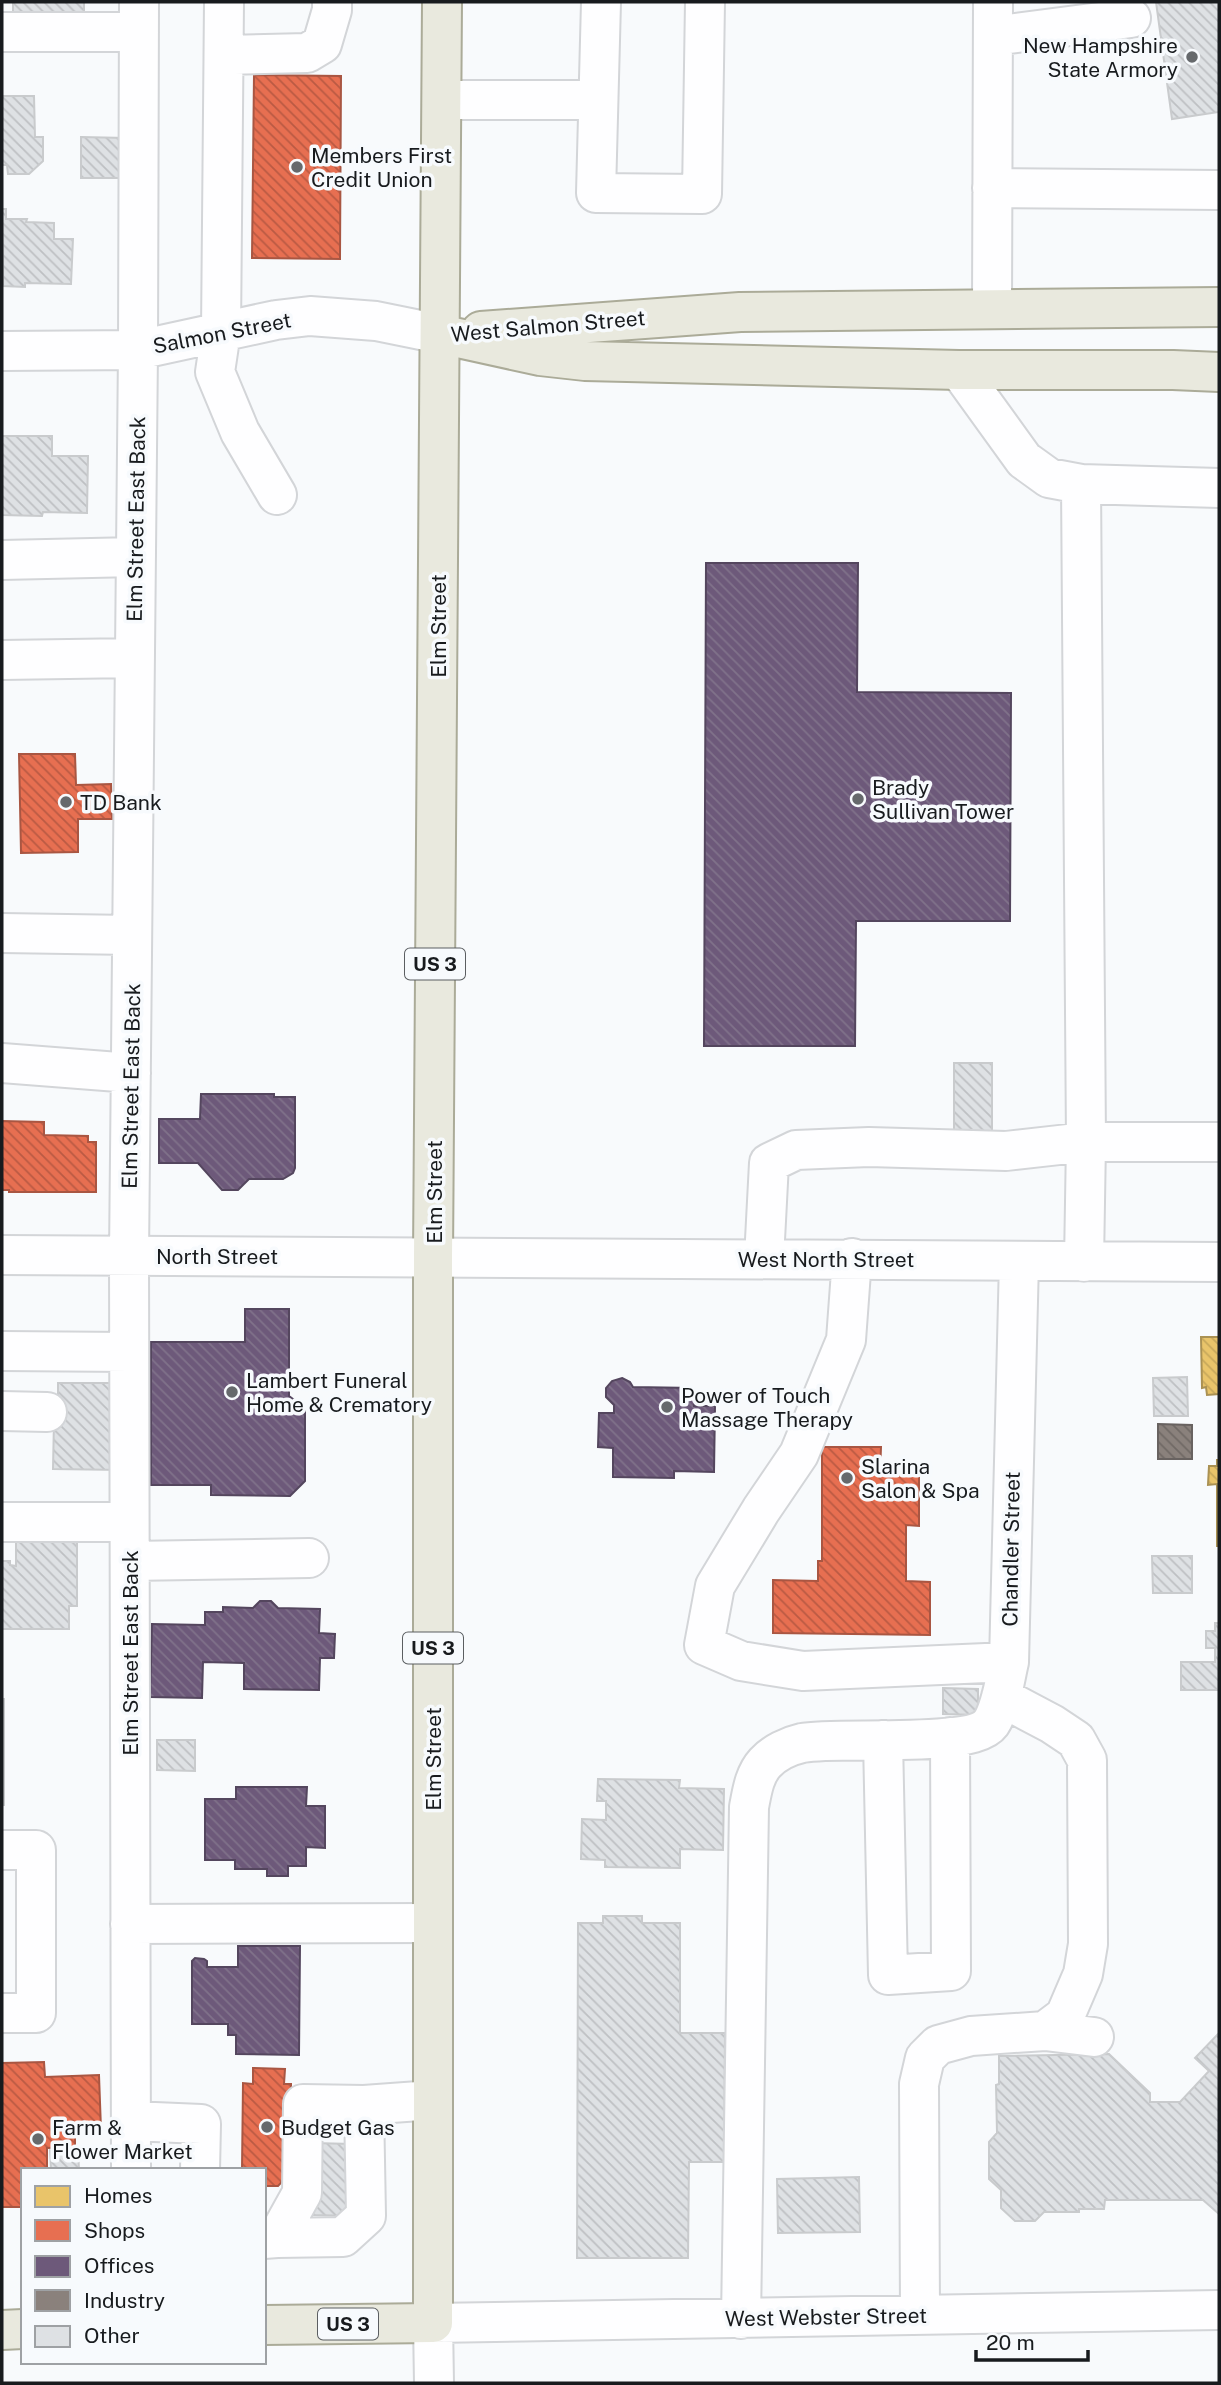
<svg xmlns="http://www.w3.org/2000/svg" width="1221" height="2385" viewBox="0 0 1221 2385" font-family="'Public Sans',sans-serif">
<defs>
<pattern id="homes-back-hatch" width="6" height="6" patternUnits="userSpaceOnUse" patternTransform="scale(1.75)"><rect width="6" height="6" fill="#e9c46a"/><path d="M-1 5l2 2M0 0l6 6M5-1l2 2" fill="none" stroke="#c7a85b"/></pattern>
<pattern id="shops-back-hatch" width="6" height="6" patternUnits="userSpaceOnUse" patternTransform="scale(1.75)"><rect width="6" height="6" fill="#e76f51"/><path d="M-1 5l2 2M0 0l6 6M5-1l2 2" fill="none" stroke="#ba5a43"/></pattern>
<pattern id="offices-back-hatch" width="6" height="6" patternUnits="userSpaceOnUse" patternTransform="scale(1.75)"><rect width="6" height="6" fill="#6d597a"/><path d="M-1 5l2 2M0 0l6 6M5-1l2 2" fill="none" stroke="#80728a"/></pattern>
<pattern id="industry-back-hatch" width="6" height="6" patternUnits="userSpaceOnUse" patternTransform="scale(1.75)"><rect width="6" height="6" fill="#8a817c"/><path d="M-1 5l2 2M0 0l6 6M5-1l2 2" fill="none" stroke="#706965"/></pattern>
<pattern id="building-back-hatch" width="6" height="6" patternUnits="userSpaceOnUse" patternTransform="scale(1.75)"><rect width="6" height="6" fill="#dee1e4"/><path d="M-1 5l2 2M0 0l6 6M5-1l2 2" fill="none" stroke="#bec0c3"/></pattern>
</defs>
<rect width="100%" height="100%" fill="#f8fafc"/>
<!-- homes -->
<path fill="url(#homes-back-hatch)" stroke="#aa9153" stroke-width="2" d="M1201,1337H1219V1394L1207,1395L1206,1387L1202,1388Z
M1217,1460H1219V1546H1217V1484L1208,1485L1209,1466H1217Z"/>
<!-- shops -->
<path fill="url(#shops-back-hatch)" stroke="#a95642" stroke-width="2" d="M254,75L341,76L340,259L252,258Z
M19,754H75L76,785L111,784L112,819H78V852L21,853Z
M2,1121L44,1122V1135L88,1136V1142H96V1192H9V1190H2Z
M822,1447H881L880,1474L919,1475V1526L906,1525V1581L930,1582V1635L773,1633V1580L818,1581V1561H822Z
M44,2062L45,2077L99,2075L101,2129L75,2130V2147L47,2148V2170H23V2207H2V2063Z
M253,2068L285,2069L284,2084H291V2172L278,2186H264V2170H242L243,2083L253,2084Z"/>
<!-- offices -->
<path fill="url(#offices-back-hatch)" stroke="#54465e" stroke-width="2" d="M706,563H858L857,692L1011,693L1010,921H856L855,1046H704Z
M201,1094H274V1097H295V1168L293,1173L283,1179H249L238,1190H222L198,1163H159V1119H200Z
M245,1309H289V1396L305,1408V1481L290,1496L211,1495V1485H151V1342H245Z
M622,1378L630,1382L633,1387L694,1388V1406H715L714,1472L674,1471V1478L613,1477V1448L598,1447L599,1413H614V1405L606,1397V1388L612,1381Z
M260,1601H271L278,1608L320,1609L319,1633L335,1634L334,1658H320L319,1690L244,1689V1663L203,1662L202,1698L150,1697L152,1624L205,1625V1612H223V1607L253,1608Z
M236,1787H307L306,1806H325V1848L306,1847V1866H288V1876H267V1869H235V1860H205V1799H236Z
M238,1946H300L299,2055L236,2054V2035H228V2024H192V1961L195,1958L204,1959L207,1961V1967H238Z"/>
<!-- industry -->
<path fill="url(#industry-back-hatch)" stroke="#686260" stroke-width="2" d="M1158,1424L1192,1425V1459H1158Z"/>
<!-- building -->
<path fill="url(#building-back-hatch)" stroke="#c9cbcd" stroke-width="2" d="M13,2H84V15H13Z
M1156,2H1219V112L1172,119Z
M2,96H34L35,137H43V161L29,174H8L7,165H2Z
M81,137L126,138V178H81Z
M2,209H6V219H27L26,222L54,223V239H73L71,284L25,283V287L3,286Z
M2,436H52V456H88L87,513L43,512L42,516L2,515Z
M954,1063H992V1146H954Z
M1187,1377L1188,1416H1154L1153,1378Z
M58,1383H120L122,1470L53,1469L54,1420H58Z
M16,1538H77V1606H69V1629H2V1561H10V1565L16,1566Z
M1152,1556H1192V1593H1153Z
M1215,1623H1219V1690H1181V1662H1215V1648H1206V1631H1215Z
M943,1688L978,1689V1715L943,1714Z
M2,1699H4V1805H2Z
M157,1740H195V1771L157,1770Z
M598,1779L680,1780L679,1788L724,1789L723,1850L680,1849V1868L605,1867V1860L581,1859L582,1819L606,1820V1801H597Z
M603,1916H642V1923H680V2033H725L724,2162H689L688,2258H577L578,1923H603Z
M1219,2033V2214L1203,2200H1105L1104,2209H1079V2212H1044L1035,2221H1015L1001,2208V2190L989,2179V2142L997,2133L996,2085L999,2084V2056L1109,2054L1150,2093V2102H1180L1209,2071L1195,2058Z
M312,2143L353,2144V2216L312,2215Z
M78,2149L79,2170H51L50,2150Z
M859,2177L860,2232L778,2233L777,2179Z"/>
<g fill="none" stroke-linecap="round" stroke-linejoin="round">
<defs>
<path id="minor" d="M224,2L221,332L215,372L240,432L277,495
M601,2L596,193L702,194L705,2
M2,32H139
M993,36L1131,18
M224,55L307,53L322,44L332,10V2
M442,100H598
M992,188L1219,190
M992,309L993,2
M2,351L138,350L276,320L310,316L376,321L440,334
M959,370L1024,460L1049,478L1081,484L1219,488
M2,560L136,557
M2,660L135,658
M2,933L132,935
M2,1063L131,1073
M2,1255L1219,1262
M852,1258L846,1340L799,1454L761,1510L715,1586L704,1645L741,1661L803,1671L1009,1662
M764,1259L769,1163L796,1150L869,1147L1006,1151L1086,1142L1081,484
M1084,1262L1086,1142H1219
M2,1351L129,1352
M2,1411L47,1412
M2,1522H129
M130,1561L309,1558
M1001,1697L1052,1724L1076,1740L1087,1760L1088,1944L1083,1974L1065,2016L1045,2031
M883,1740L888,1975L951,1971L950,1737
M2,1850H36V2013H2
M130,1924L433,1923
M131,2121L201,2124L200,2170
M131,2170L129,1256L138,350L139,2
M277,2238L343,2237L366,2216L364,2105
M264,2239L277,2238L302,2193L303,2104L364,2105L433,2100
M920,2315L919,2084L925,2058L938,2045L971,2036L1045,2031L1094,2037
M741,2319L749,1807C752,1792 754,1775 765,1763C774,1753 789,1746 802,1743C838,1736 972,1749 991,1723C1001,1708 1005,1679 1009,1662L1019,1261
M434,2383L433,2323L1219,2310"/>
<path id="major" d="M481,331L740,312L1219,307
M440,334L540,356L585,361L959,370H1173L1219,372
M264,2325L433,2323V1258L442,2
M2,2330L23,2329"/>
</defs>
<!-- minor casing -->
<use href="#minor" stroke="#d3d5d8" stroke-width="42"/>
<!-- major casing -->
<use href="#major" stroke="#abab98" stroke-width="42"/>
<!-- minor -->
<use href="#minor" stroke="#fefeff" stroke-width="38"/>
<!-- major -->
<use href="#major" stroke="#e9e9de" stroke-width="38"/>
</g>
<!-- markers -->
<g fill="#66696c" stroke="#f7fafd" stroke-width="2.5">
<circle cx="1192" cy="57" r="7"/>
<circle cx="297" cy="167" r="7"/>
<circle cx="858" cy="799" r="7"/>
<circle cx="66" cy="802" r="7"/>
<circle cx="232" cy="1392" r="7"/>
<circle cx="667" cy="1407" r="7"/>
<circle cx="847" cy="1478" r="7"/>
<circle cx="267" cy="2127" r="7"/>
<circle cx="38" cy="2139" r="7"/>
</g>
<g text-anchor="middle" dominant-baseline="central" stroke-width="7" stroke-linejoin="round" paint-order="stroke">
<!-- shield labels -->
<g fill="#f7fafd" stroke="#5b5e61" stroke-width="2">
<rect x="405" y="948.5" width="60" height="31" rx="5"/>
<rect x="403" y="1632.5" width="60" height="31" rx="5"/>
<rect x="318" y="2308.5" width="60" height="31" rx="5"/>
</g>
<g font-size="19" font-weight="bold" fill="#181b1e">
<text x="435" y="964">US 3</text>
<text x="433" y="1648">US 3</text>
<text x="348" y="2324">US 3</text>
</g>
<!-- poi labels -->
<g font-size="21" fill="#181b1e" stroke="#f7fafd" text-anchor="start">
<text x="1178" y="45" text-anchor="end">New Hampshire<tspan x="1178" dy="24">State Armory</tspan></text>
<text x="311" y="155">Members First<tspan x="311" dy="24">Credit Union</tspan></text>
<text x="872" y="787">Brady<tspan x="872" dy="24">Sullivan Tower</tspan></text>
<text x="80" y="802">TD Bank</text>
<text x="246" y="1380">Lambert Funeral<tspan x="246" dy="24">Home &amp; Crematory</tspan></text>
<text x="681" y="1395">Power of Touch<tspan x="681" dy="24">Massage Therapy</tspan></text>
<text x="861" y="1466">Slarina<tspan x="861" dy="24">Salon &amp; Spa</tspan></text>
<text x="52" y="2127">Farm &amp;<tspan x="52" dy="24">Flower Market</tspan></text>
<text x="281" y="2127">Budget Gas</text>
</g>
<!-- street labels -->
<g font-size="21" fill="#181b1e" stroke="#f7fafd">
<text transform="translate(548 326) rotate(-5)">West Salmon Street</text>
<text transform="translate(222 333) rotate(-11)">Salmon Street</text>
<text transform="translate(136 519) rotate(-89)">Elm Street East Back</text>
<text transform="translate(438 626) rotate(-90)">Elm Street</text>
<text transform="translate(131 1086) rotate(-89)">Elm Street East Back</text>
<text transform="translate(434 1192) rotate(-90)">Elm Street</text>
<text x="217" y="1256">North Street</text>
<text x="826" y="1259">West North Street</text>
<text transform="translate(1011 1549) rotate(-89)">Chandler Street</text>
<text transform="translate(130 1653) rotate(-90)">Elm Street East Back</text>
<text transform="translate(433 1759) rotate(-90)">Elm Street</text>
<text transform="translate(826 2317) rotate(-1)">West Webster Street</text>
</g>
</g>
<!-- border -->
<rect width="1221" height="2385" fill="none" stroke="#181b1e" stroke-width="7"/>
<!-- legend -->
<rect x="21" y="2168" width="245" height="196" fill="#f7fafd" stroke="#9ea1a4" stroke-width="2"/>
<rect x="35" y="2186" width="35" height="21" fill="#e9c46a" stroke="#9ea1a4" stroke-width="2"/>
<text x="84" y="2203" font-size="21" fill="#181b1e">Homes</text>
<rect x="35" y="2220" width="35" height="21" fill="#e76f51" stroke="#9ea1a4" stroke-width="2"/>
<text x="84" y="2238" font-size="21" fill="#181b1e">Shops</text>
<rect x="35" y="2256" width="35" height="21" fill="#6d597a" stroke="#9ea1a4" stroke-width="2"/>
<text x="84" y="2273" font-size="21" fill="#181b1e">Offices</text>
<rect x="35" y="2290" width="35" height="21" fill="#8a817c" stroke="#9ea1a4" stroke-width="2"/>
<text x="84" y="2308" font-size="21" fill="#181b1e">Industry</text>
<rect x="35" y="2326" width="35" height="21" fill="#dee1e4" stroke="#9ea1a4" stroke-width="2"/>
<text x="84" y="2343" font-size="21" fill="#181b1e">Other</text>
<!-- scale -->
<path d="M976 2350v10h112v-10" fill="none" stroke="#181b1e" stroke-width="3.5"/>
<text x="986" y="2350" font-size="21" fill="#181b1e" stroke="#f7fafd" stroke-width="5" paint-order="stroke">20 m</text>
</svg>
